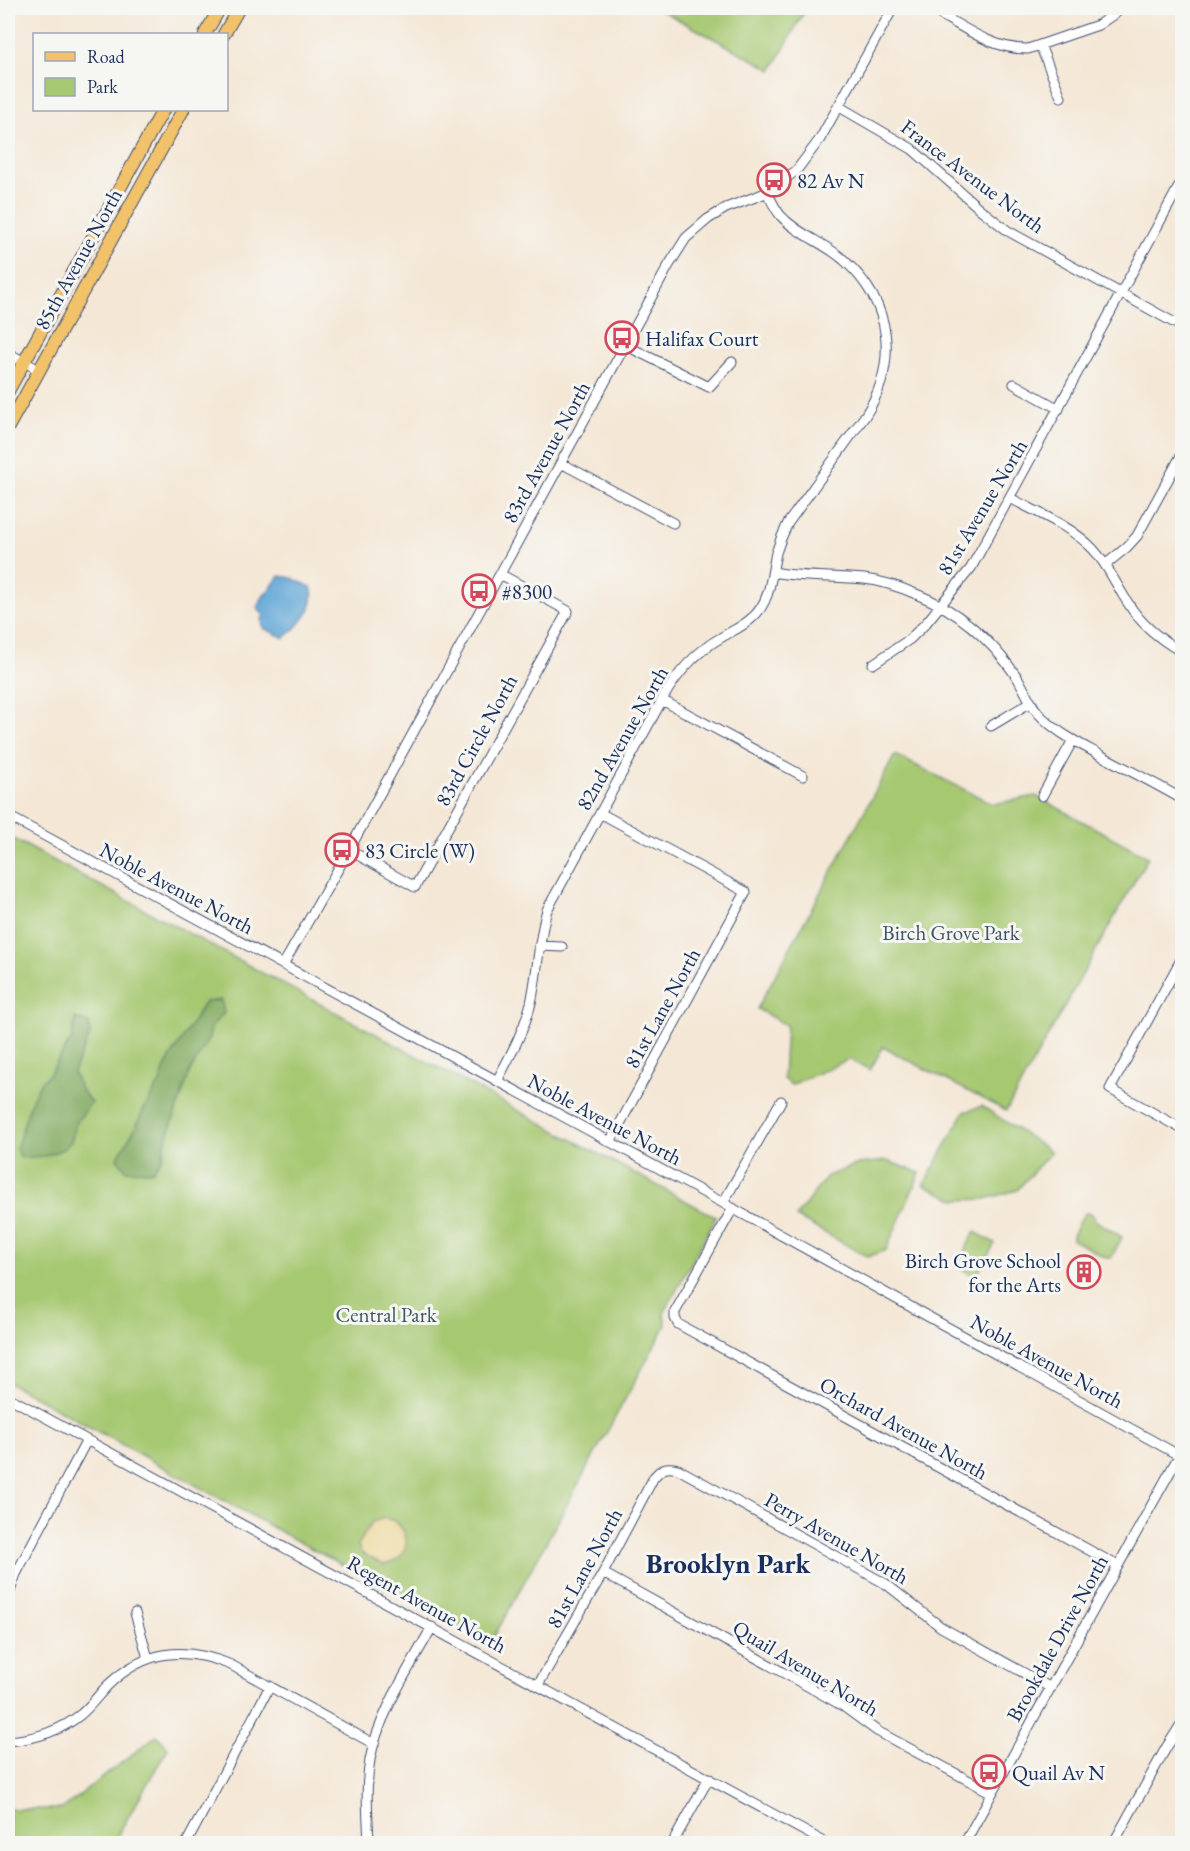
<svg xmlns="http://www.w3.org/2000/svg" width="1190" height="1851" viewBox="0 0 1190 1851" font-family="'EB Garamond',serif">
<rect width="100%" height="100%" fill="#f6f6f2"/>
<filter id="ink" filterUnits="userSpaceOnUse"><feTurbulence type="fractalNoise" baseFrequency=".0167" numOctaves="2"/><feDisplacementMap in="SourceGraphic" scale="12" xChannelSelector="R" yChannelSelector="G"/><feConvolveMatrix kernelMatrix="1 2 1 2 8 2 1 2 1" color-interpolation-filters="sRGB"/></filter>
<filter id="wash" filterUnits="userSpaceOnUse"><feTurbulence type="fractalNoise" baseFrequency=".008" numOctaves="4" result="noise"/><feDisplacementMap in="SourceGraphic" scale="24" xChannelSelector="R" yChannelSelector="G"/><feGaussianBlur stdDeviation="1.35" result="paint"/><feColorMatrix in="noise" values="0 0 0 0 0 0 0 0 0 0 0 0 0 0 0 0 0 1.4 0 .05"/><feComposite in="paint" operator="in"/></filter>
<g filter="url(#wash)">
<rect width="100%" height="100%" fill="#f4e7d5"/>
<!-- green -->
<path fill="#a6c871" stroke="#607c68" stroke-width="1.5" d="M657,8H806L772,70Z
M895,755L993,804L1036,796L1148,857L1006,1111L883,1047L870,1070L850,1059L791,1085L783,1079L786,1025L757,1009Z
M8,836L716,1217L664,1313L666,1325L491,1642L312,1549L8,1382Z
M982,1106L1051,1152L1017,1190L985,1199L956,1200L924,1185L964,1112Z
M887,1161L920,1173L886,1250L868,1257L796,1217L827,1176L858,1164Z
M1086,1213L1092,1214L1096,1221L1122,1237L1111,1258H1107L1073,1240C1072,1232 1080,1218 1086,1213Z
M975,1232L995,1243L976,1277L956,1266Z
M157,1735L168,1748L113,1843H8V1809H62Z"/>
<!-- forest -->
<path fill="#84ac63" stroke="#506e60" stroke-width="1.5" d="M221,1000L224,1013L211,1027L209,1038L190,1072L166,1141L162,1159L152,1171L126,1170L117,1158L135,1129L143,1110L160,1082L166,1065L205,1002Z
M75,1018L89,1023L90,1035L73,1072L80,1088L91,1103L76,1123L71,1142L63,1149L45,1156L21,1158L16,1149L30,1104L40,1083L50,1073L72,1038Z"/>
<!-- sand -->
<path fill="#eeda9e" stroke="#84847e" stroke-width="1.5" d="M385,1518C402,1521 413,1540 401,1556C397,1561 390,1563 384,1565L361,1553L358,1545L372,1522Z"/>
<!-- water -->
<path fill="#60a6d6" stroke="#3e6a9a" stroke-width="1.5" d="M280,576L292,578L311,587C318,607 299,627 284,638L263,628L262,620L264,615L257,608L264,594H267L277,579Z"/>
</g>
<g filter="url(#ink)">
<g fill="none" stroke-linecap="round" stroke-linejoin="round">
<defs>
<path id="minor" d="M929,8C959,24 992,50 1028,49L1098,25L1123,8
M1040,45L1061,97
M838,106L912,149L980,209L1008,231L1182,327
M625,345L709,387L732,362
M8,353L39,370
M1014,384L1059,409
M561,463L673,523
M1010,498C1038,513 1071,526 1093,549C1108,565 1116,585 1128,603C1141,625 1161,640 1182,652
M1105,565L1127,547L1137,536L1182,454
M773,572C803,578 833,576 864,579C882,581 900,587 916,594C958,610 992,641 1017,677C1026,691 1031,708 1044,719C1061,735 1082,745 1102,756C1129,770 1156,784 1182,799
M873,664L910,639L926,623L971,568L1182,181
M662,700L803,776
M991,726L1031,702
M1042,796L1073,740
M600,813L746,892L610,1142
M8,816L723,1203L1182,1457
M349,850L415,887L568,611L500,574
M539,946L562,947
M1182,958L1110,1089L1182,1129
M283,965L349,850L669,265L686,238L708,219L726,208L763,194L796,171L820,139L893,8
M497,1081C510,1056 524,1031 531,1003C538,972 538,941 547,910L662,700C677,673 695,652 722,637C732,631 744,626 753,617C771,601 771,575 776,553C779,543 783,533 788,523L865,416C899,363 892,304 845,261C826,243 798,235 781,216C775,209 771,200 767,192
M723,1203L781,1101
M733,1208L675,1312V1318L678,1324L1118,1566
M8,1397L828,1844
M603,1573L811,1688L843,1706L877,1731L992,1793
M8,1597L16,1574L87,1440
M135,1613L148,1658
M538,1685L603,1573L654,1477C662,1468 666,1466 678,1469L886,1584L941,1627L1051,1688
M8,1741C34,1739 59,1732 80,1715C91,1706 99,1694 108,1685C146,1649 185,1646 231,1665L374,1744
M186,1844L270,1686
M369,1844C368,1816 365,1788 370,1760C378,1715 410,1667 432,1627
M672,1844L709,1778
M964,1844L1181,1452
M1113,1844L1166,1748L1182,1723"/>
<path id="major" d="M205,34L220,8
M224,34L239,8
M8,391L163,110
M8,427L183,110"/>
</defs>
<!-- minor casing -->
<use href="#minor" stroke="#3c4b70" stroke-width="11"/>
<!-- major casing -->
<use href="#major" stroke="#3c4b70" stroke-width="14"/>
<!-- minor -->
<use href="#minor" stroke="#fff" stroke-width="9"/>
<!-- major -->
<use href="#major" stroke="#f2c26a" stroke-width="12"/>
</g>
</g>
<!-- icons -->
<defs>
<symbol id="bus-ring" viewBox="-11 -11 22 22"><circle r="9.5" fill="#f6f6f2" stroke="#d1495b" stroke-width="1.5"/><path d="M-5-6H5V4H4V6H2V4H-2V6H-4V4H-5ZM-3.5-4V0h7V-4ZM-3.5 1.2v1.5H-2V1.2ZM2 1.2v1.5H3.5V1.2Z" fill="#d1495b"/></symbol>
<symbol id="building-ring" viewBox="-11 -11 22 22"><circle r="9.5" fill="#f6f6f2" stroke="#d1495b" stroke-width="1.5"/><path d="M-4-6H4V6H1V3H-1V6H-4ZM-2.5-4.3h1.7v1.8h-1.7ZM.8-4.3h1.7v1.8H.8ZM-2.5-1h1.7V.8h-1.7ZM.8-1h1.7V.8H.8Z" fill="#d1495b"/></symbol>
</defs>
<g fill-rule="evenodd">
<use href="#bus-ring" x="755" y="161" width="38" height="38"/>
<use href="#bus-ring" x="603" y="319" width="38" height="38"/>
<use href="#bus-ring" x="460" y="572" width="38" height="38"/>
<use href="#bus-ring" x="323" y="831" width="38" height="38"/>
<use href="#building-ring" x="1065" y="1253" width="38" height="38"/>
<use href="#bus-ring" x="970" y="1753" width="38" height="38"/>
</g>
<g text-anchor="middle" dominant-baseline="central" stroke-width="6" stroke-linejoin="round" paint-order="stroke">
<!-- street labels -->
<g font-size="21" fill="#1b2f5e" stroke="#f6f6f2">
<text transform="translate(973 176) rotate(37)">France Avenue North</text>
<text transform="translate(78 259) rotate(-61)">85th Avenue North</text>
<text transform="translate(546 452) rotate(-61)">83rd Avenue North</text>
<text transform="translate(982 507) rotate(-59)">81st Avenue North</text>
<text transform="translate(622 738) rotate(-60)">82nd Avenue North</text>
<text transform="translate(476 740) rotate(-61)">83rd Circle North</text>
<text transform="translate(177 888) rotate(28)">Noble Avenue North</text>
<text transform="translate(662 1008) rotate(-61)">81st Lane North</text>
<text transform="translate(605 1119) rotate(28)">Noble Avenue North</text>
<text transform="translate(1047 1361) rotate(29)">Noble Avenue North</text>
<text transform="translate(904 1428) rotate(29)">Orchard Avenue North</text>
<text transform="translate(837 1538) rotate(30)">Perry Avenue North</text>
<text transform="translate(584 1568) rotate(-61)">81st Lane North</text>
<text transform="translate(427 1604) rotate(29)">Regent Avenue North</text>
<text transform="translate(1057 1638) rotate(-61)">Brookdale Drive North</text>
<text transform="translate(806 1668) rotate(31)">Quail Avenue North</text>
</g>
<!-- poi labels -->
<g font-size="21" fill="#1b2f5e" stroke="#f6f6f2" text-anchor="start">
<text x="797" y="180">82 Av N</text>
<text x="645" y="338">Halifax Court</text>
<text x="502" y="591">#8300</text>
<text x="365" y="850">83 Circle (W)</text>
<text x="1061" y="1260" text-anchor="end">Birch Grove School<tspan x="1061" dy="24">for the Arts</tspan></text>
<text x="1012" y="1772">Quail Av N</text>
</g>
<!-- park labels -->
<g font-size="21" fill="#3e5563" stroke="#f6f6f2">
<text x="951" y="932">Birch Grove Park</text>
<text x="386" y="1314">Central Park</text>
</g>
<!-- district labels -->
<g font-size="27" font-weight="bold" fill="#1b2f5e" stroke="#f6f6f2">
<text x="728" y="1563">Brooklyn Park</text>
</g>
</g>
<!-- margin -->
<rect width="1190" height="1851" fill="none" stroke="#f6f6f2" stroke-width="30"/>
<!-- legend -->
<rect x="33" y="33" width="195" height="78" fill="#f6f6f2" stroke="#9ea6b7" stroke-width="1.5"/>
<rect x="45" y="52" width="30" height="9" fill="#f2c26a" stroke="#9ea6b7" stroke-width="1.5"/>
<text x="87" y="63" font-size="18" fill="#1b2f5e">Road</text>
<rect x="45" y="78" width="30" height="18" fill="#a6c871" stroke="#9ea6b7" stroke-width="1.5"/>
<text x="87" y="93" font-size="18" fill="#1b2f5e">Park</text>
</svg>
